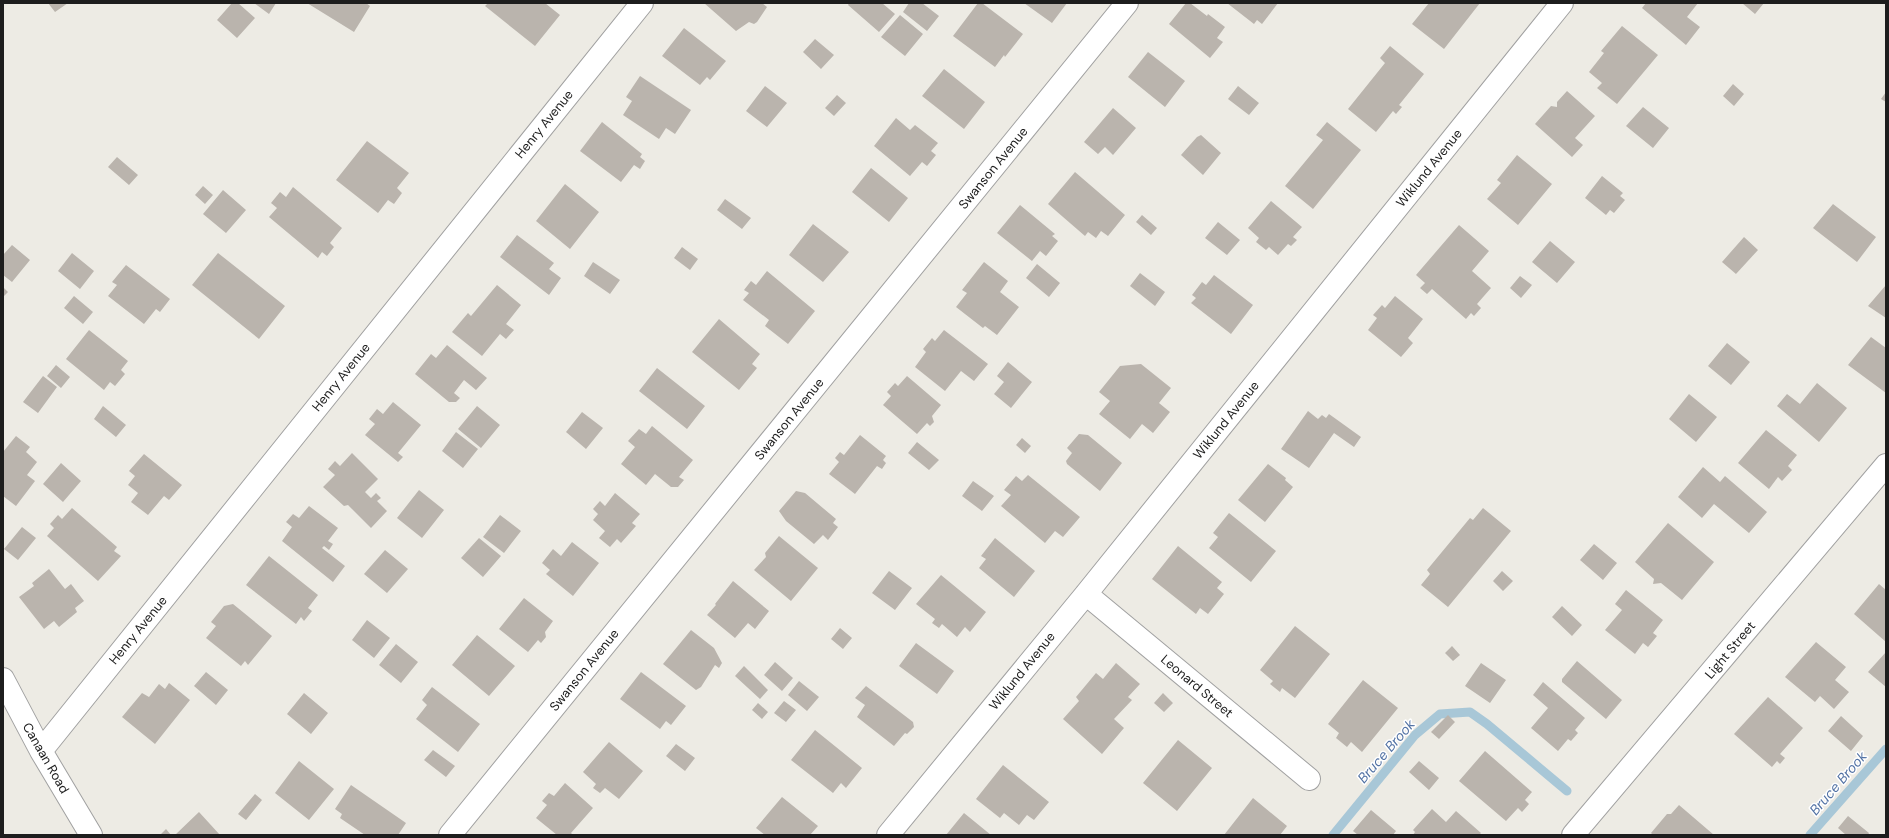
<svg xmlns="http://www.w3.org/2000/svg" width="1889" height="838" viewBox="0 0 1889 838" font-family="'DM Sans',sans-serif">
<rect width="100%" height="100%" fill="#edebe4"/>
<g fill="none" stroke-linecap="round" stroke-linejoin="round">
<!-- stream -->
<path stroke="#a8c7d7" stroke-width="9" d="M1333,835L1415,735L1440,714L1470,712L1487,724L1567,791
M1810,835L1886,749"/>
</g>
<!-- building -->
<path fill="#bab4ad" d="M48,3H68L55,12Z
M232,3H238L255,18L237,38L217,20Z
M254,3H276L269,14Z
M307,3H366L370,6L354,32Z
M488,3H545L560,15L535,46L485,6Z
M704,3H762L767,7L757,22L754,24L749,22L736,31Z
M849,3H882L895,14L879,32L848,5Z
M909,3H922L939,16L927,31L903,12Z
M978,3H982L1023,34L1005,57L1004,55L995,67L953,36Z
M1024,3H1067L1052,23Z
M1186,3H1190L1207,16L1208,14L1225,27L1217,38L1223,42L1210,58L1169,24Z
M1227,3H1278L1262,24L1257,20L1254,24Z
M1429,3H1480L1444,49L1412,24Z
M1646,3H1698L1687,17L1700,27L1686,45L1642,8Z
M1742,3H1764L1755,14Z
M900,15L923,34L905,56L881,37Z
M1622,26L1658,55L1617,104L1597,88L1602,83L1589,72L1604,53L1601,51Z
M684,28L726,61L710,80L707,77L700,85L662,56Z
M815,39L834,55L821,69L803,52Z
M1390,46L1424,74L1399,105L1402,107L1396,114L1393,111L1376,132L1348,109L1385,63L1380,58Z
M1148,52L1185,81L1165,107L1128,77Z
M944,69L985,102L964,129L922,96Z
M640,76L691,110L675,134L666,128L659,139L623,115L632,101L626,97Z
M1733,84L1744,94L1734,106L1723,96Z
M765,86L787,103L767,127L746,111Z
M1238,86L1259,103L1249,115L1228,99Z
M1567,91L1595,116L1575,138L1583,145L1572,157L1535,124L1551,106L1557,107V102Z
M1886,92V102L1881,99Z
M837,95L846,103L834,116L825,108Z
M1643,107L1669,128L1653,148L1626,126Z
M1113,108L1136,128L1113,155L1105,147L1098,154L1084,142Z
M896,118L910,130L915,125L938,143L931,151L936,155L927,166L922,162L910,176L874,146Z
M602,122L642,154L640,157L645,161L640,169L634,165L621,182L580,151Z
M1327,122L1361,150L1313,209L1285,186L1323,140L1316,135Z
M1201,135L1221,153L1203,175L1181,155L1197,137Z
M367,141L409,173L397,188L402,193L394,204L388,200L378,213L336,180Z
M1517,155L1552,184L1518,225L1487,199L1501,183L1497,180Z
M117,157L138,175L129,185L108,167Z
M871,168L908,198L889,222L852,192Z
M1075,172L1125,215L1108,236L1101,231L1096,238L1088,232L1085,236L1048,204Z
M1602,176L1623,193L1620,196L1625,200L1614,213L1610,210L1606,215L1585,198Z
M565,184L599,212L570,249L536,221Z
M203,186L213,195L205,204L195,195Z
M293,187L342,228L330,243L334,247L327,256L322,252L318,258L269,217L277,208L271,203L280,192L286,197Z
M223,190L246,210L226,233L203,214Z
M725,199L751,218L742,229L717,210Z
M1271,201L1302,227L1293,237L1297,240L1291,246L1288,244L1278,255L1269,247L1266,250L1256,242L1259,238L1248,228Z
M1833,204L1876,237L1857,262L1813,228Z
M1020,205L1055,234L1052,236L1058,241L1046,256L1040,251L1032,261L997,233Z
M1142,215L1157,228L1151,235L1136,222Z
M1218,222L1240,240L1227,255L1205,238Z
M813,224L849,252L823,282L789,255Z
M1459,225L1489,251L1472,271L1491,288L1477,304L1481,308L1474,316L1471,313L1466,319L1432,289L1427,294L1420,288L1425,283L1416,275Z
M517,235L554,263L549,269L561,278L549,295L500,257Z
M1744,237L1758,250L1736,274L1722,262Z
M1550,241L1575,262L1557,283L1532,262Z
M12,245L30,260L12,282L3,275V255Z
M682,247L698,259L690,270L674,258Z
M72,253L94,271L80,289L58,271Z
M218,253L285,306L259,339L192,285Z
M593,262L620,280L610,294L584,276Z
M984,262L1008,281L1000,292L1019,307L997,335L985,326L983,328L956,307L967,293L962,290Z
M1037,264L1060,283L1049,297L1026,278Z
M126,265L170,299L160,312L156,309L144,324L108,296L117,285L112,282Z
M767,271L815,311L788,344L765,326L769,320L743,300L749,293L744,290L751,281L756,285Z
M1140,273L1165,292L1155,306L1130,286Z
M1214,275L1253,305L1231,334L1191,303L1196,298L1192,295L1202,282L1206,285Z
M1520,276L1532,285L1521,298L1510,288Z
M497,285L521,305L506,324L514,330L506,339L500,334L482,356L452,332L468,313L471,316Z
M1886,285V318L1868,306Z
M3,287L8,292L3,297Z
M74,296L93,312L83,324L64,308Z
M1395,296L1423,319L1408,338L1413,343L1401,357L1368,330L1377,318L1373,315L1382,305L1385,308Z
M719,319L760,354L752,364L757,368L739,390L692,352Z
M89,330L128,361L121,370L125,374L115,386L110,382L104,390L66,359Z
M944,330L988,364L974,381L961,371L945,391L915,367L926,352L923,349L932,338L935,341Z
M1871,337L1886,348V393L1848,365Z
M1727,343L1750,362L1731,385L1708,366Z
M447,345L487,378L476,390L464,380L454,393L460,398L456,402H449L415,374L431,354L436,358Z
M1008,362L1032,382L1011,408L994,394L1004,382L997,376Z
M1141,364L1171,388L1159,403L1170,412L1153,433L1142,424L1130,439L1099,414L1110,401L1099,392L1120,366Z
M56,365L70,377L61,388L47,376Z
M657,368L705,406L687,429L639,391Z
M43,376L57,387L38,413L23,402Z
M907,376L941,405L932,416L934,422L930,426L927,423L917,434L883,405L891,396L887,392L895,383L898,386Z
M1817,383L1847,408L1819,442L1777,406L1787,394L1800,404Z
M1689,394L1717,417L1696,442L1669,419Z
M393,402L421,425L398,453L403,457L398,462L365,435L375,424L369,419L377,409L383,414Z
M103,406L126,425L116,437L94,419Z
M477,406L500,425L481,448L458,429Z
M1308,411L1318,419L1322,415L1326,418L1329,414L1361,437L1354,447L1334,433L1309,468L1281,449Z
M582,412L603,428L586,449L566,432Z
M652,426L693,460L679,477L684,480L678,487H671L655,474L646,485L621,464L635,447L628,441L639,429L646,434Z
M1766,430L1797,455L1788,466L1792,470L1782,481L1778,477L1769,489L1738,463Z
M456,432L478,449L463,468L442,451Z
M1079,434L1088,435L1122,463L1100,491L1067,464L1066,461L1072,453L1067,448Z
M860,435L886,456L883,460L886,463L882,469L877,466L855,494L829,474L839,462L835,458L840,452L844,455Z
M16,436L30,447L26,452L37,462L27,475L35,481L16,506L3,496V452Z
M1022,438L1031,446L1025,453L1016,445Z
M917,442L939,460L929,470L908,453Z
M352,453L378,479L365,492L371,498L376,493L381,498L377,501L387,511L371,528L348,505L344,506L323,487L335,475L328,469L335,461L340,466Z
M144,454L182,485L169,500L164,496L148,515L131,502L138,493L128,485L135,476L129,471Z
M61,463L81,481L63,502L43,484Z
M1268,464L1286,478L1285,480L1293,487L1265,522L1238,500Z
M1703,467L1720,482L1725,476L1767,512L1749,533L1714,504L1702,518L1678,497Z
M1028,475L1080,517L1063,537L1055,531L1045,543L1001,506L1011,495L1004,490L1016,476L1022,481Z
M973,481L994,496L982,511L962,496Z
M419,490L444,510L422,538L397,518Z
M796,491L805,493L836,519L833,523L838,527L828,540L823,535L814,544L786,521L779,511Z
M615,493L640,514L632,523L636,526L621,543L617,539L610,547L599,538L605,531L593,520L598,514L593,509L600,501L605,506Z
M309,506L338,528L328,541L333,544L329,550L324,546L322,548L345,566L333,582L282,541L292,527L286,522L293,514L299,518Z
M72,508L117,547L114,551L121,556L98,581L47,536L54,528L50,524L58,515L62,519Z
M1483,508L1511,531L1448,607L1421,585L1430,574L1427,570L1470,518L1473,520Z
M1229,513L1276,551L1251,582L1209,548L1218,537L1213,533Z
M500,515L521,531L504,553L483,537Z
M1668,523L1714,562L1682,600L1661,583L1653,584L1654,579L1635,562Z
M22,527L36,538L18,560L4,549Z
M779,536L818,568L791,601L754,570L766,557L765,553Z
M479,538L501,556L483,577L461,558Z
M995,538L1035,571L1014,597L979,568L986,559L981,556Z
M572,542L599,563L573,596L546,574L550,570L542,563L553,549L561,556Z
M1594,544L1617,563L1603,580L1580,560Z
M1178,546L1222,582L1217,588L1224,594L1208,614L1200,608L1196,614L1152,579Z
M385,550L408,569L387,593L364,574Z
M269,556L318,595L308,608L312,611L304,621L301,617L296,624L246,585Z
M49,569L65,589L71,584L84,601L75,608L77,612L59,627L54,621L44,629L19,597L34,586L32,583Z
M889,571L912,588L895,610L872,593Z
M1502,571L1513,581L1503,591L1493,581Z
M941,575L986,612L970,632L965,627L957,637L942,624L939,628L932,623L935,619L916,604Z
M733,581L769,611L755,629L748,623L735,638L707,615L716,605L715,604Z
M1879,584L1886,590V642L1854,614Z
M1626,590L1663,620L1653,633L1657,636L1648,647L1643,643L1635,654L1605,630L1622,610L1615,604Z
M524,598L553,621L545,632L546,637L541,643L538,640L528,652L499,629Z
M233,604L272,636L248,665L245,661L241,666L206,638L216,626L211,622L224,606Z
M1562,606L1582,625L1572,636L1552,617Z
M367,620L390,638L374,658L352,640Z
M1295,626L1330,654L1295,698L1282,688L1280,692L1270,684L1273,681L1260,670Z
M840,628L852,638L843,649L831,639Z
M691,630L714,648L722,663L719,668L715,665L701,687L696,690L663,664Z
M477,635L515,666L489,696L452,665Z
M1816,642L1846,667L1835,680L1849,692L1834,709L1820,696L1815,702L1785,677Z
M916,643L954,671L937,694L899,666Z
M396,644L418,662L401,683L379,665Z
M1452,646L1460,655L1453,661L1445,653Z
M1886,652V687L1868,672Z
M1577,661L1622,700L1606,719L1562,682V679Z
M775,662L793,678L782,691L764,675Z
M1116,663L1140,684L1128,697L1132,700L1114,719L1124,728L1102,754L1063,719L1079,701L1076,697L1096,673L1103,679Z
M1481,663L1506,680L1490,703L1465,686Z
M744,666L768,690L760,699L735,676Z
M206,672L228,690L216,705L194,686Z
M641,672L686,706L671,725L666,721L660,729L620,699Z
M1363,680L1398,708L1362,752L1351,742L1347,747L1336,738L1339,733L1328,724Z
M799,681L819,697L807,711L788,695Z
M1543,682L1585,718L1575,730L1578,733L1571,741L1568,739L1558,751L1531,728L1548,708L1533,695Z
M169,683L190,700L155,744L122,717L142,693L149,697L159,684L165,689Z
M866,686L913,722L914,727L907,734L905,733L894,746L857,717L865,705L855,698Z
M432,687L480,724L458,752L416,719L427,705L422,700Z
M304,693L328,713L311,734L287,714Z
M1163,693L1173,703L1164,712L1154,703Z
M1768,697L1803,728L1780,754L1785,758L1780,764L1777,761L1772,767L1734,734Z
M784,701L796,710L786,722L774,713Z
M758,703L768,712L762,719L752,710Z
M1448,715L1455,722L1439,739L1431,732Z
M1841,716L1863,736L1851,751L1828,731Z
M815,730L862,768L846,788L841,783L833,793L791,760Z
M1178,740L1212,768L1177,811L1143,783Z
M609,742L643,771L619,799L605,788L600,793L593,788L596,784L583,772Z
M676,744L695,758L685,771L666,756Z
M433,750L455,766L446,777L424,760Z
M1485,751L1532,792L1525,800L1529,804L1522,812L1518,808L1506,821L1459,781Z
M299,761L334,789L309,820L275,793Z
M1419,761L1439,778L1429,790L1409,772Z
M1003,765L1049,802L1034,820L1027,815L1019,825L1004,813L1000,818L976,799Z
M565,783L593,808L571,833L573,835H557L536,818L547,805L542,801L549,793L554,796Z
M351,785L406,823L398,835H365L340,818L342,814L335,809Z
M255,794L262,800L246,820L238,814Z
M782,797L818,826L810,835H765L756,828Z
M1253,798L1287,826L1280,835H1224Z
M1679,805L1714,835H1653L1651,833L1667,814H1671Z
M1432,809L1446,822L1456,811L1481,833L1479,835H1413L1415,832L1413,830Z
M1371,810L1396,831L1393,835H1358L1353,831Z
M199,812L220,835H175Z
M964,813L991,835H946Z
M1848,816L1869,833L1868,835H1846L1838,828Z
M166,829L171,835H160Z"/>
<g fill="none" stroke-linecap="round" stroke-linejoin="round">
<defs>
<path id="street" d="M1086,594L1309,779
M3,679L41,751L91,835
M41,751L642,3
M450,835L1127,3
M888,835L1086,594L1562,3
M1573,835L1886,465"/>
</defs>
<!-- street casing -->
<use href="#street" stroke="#a1a1a1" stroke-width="24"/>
<!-- street -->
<use href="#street" stroke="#fff" stroke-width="22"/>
</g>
<g text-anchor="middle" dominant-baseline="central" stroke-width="3" stroke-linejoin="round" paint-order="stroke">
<!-- street labels -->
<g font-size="13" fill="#1d1d1d" stroke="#fff">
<text transform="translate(544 124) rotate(-51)">Henry Avenue</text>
<text transform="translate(993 168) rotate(-51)">Swanson Avenue</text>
<text transform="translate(1429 168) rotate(-51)">Wiklund Avenue</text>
<text transform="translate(341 377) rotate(-51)">Henry Avenue</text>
<text transform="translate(789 419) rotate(-51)">Swanson Avenue</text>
<text transform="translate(1226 420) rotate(-51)">Wiklund Avenue</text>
<text transform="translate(138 630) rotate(-51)">Henry Avenue</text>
<text transform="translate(1730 650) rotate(-50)">Light Street</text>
<text transform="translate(584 670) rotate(-51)">Swanson Avenue</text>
<text transform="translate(1022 671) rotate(-51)">Wiklund Avenue</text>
<text transform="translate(1197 686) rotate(40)">Leonard Street</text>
<text transform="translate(46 758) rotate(60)">Canaan Road</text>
</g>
<!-- water labels -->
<g font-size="14" font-style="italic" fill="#5272a4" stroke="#fff">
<text transform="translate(1386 751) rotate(-49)">Bruce Brook</text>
<text transform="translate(1838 783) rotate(-49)">Bruce Brook</text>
</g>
</g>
<!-- border -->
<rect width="1889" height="838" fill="none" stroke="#1d1d1d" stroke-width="8"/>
</svg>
